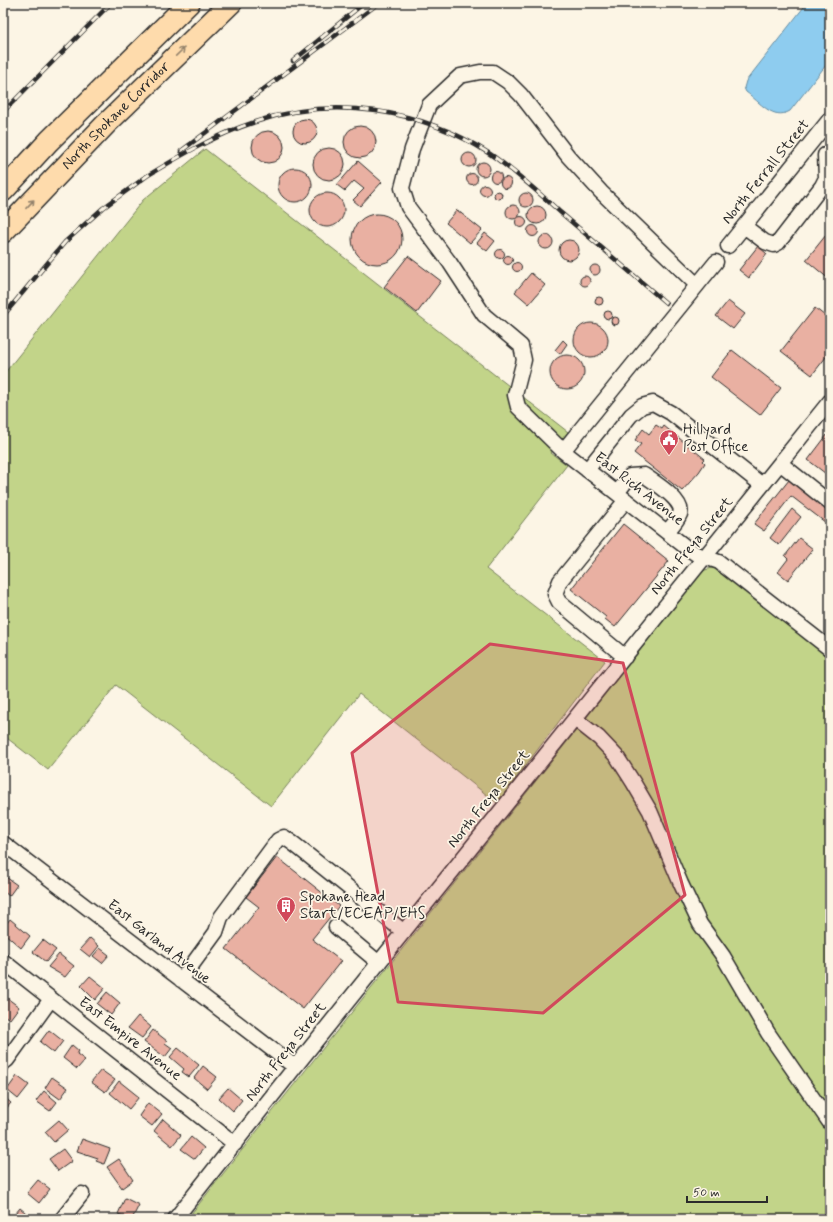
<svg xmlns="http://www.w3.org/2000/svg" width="833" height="1222" viewBox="0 0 833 1222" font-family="Mynerve,sans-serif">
<rect width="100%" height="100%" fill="#fcf5e5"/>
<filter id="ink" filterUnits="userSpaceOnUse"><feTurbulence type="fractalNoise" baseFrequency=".025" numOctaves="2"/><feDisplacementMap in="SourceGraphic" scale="8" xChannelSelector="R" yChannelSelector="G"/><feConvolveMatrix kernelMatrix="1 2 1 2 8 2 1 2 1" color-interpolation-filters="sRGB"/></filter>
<g filter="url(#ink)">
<!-- green -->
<path fill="#c2d489" stroke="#76805a" d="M205,149L568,432L551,453L567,465L486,569L605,661L497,803L359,694L271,806L116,685L48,770L3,735V375L143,200Z
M712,568L720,570L830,657V1219H187L700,575L705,570Z"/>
<!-- water -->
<path fill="#8eccef" stroke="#668ca1" d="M807,3H830V60L790,111C773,121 760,102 746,92L744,88L746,81Z"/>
<!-- building -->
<path fill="#e9b0a2" stroke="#2b2b2b" d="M293 131a12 12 0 1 1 24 0a12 12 0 1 1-24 0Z
M344 142a16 16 0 1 1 32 0a16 16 0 1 1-32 0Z
M252 147a16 16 0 1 1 32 0a16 16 0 1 1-32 0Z
M313 164a16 16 0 1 1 32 0a16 16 0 1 1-32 0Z
M462 160a7 7 0 1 1 14 0a7 7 0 1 1-14 0Z
M358,161L382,182L360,206L353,200L364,189L354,181L345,191L337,185Z
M476 169a7 7 0 1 1 14 0a7 7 0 1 1-14 0Z
M278 185a17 17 0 1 1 34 0a17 17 0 1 1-34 0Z
M490.5 177a5.5 5.5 0 1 1 11 0a5.5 5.5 0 1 1-11 0Z
M466.5 179a5.5 5.5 0 1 1 11 0a5.5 5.5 0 1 1-11 0Z
M500.5 183a5.5 5.5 0 1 1 11 0a5.5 5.5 0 1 1-11 0Z
M479.5 190a5.5 5.5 0 1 1 11 0a5.5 5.5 0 1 1-11 0Z
M494 195a4 4 0 1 1 8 0a4 4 0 1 1-8 0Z
M519 200a7 7 0 1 1 14 0a7 7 0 1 1-14 0Z
M310 210a17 17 0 1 1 34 0a17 17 0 1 1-34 0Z
M506 212a7 7 0 1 1 14 0a7 7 0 1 1-14 0Z
M528 215a9 9 0 1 1 18 0a9 9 0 1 1-18 0Z
M457,210L482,230L470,243L446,223Z
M352 239a25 25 0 1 1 50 0a25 25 0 1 1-50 0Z
M515.5 222a5.5 5.5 0 1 1 11 0a5.5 5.5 0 1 1-11 0Z
M527.5 231a5.5 5.5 0 1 1 11 0a5.5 5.5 0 1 1-11 0Z
M830,230V280L806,260Z
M485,233L495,241L487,251L477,243Z
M539 242a7 7 0 1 1 14 0a7 7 0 1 1-14 0Z
M559 250a10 10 0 1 1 20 0a10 10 0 1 1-20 0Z
M758,246L767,254L749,278L739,270Z
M495.5 254a4.5 4.5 0 1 1 9 0a4.5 4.5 0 1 1-9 0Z
M503.5 260a4.5 4.5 0 1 1 9 0a4.5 4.5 0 1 1-9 0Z
M408,256L441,281L417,313L384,287Z
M512.5 267a4.5 4.5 0 1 1 9 0a4.5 4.5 0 1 1-9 0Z
M590 270a5 5 0 1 1 10 0a5 5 0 1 1-10 0Z
M531,273L545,285L529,304L515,292Z
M580 281a5 5 0 1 1 10 0a5 5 0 1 1-10 0Z
M595 301a4 4 0 1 1 8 0a4 4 0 1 1-8 0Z
M728,301L745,314L733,329L716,316Z
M815,308L830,320V352L812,375L781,351Z
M604 315a4 4 0 1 1 8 0a4 4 0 1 1-8 0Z
M611 321a4 4 0 1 1 8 0a4 4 0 1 1-8 0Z
M574 340a17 17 0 1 1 34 0a17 17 0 1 1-34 0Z
M563,340L567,344L560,354L555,350Z
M732,350L781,388L760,415L711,377Z
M550 372a17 17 0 1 1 34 0a17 17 0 1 1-34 0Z
M656,425L662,429L664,426L705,459L703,461L705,463L699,472L682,491L634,453L641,444L635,440L643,429L649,434Z
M827,435L830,437V477L808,460Z
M789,480L830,512V526L791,496L764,531L754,524Z
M792,509L801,517L779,545L770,538Z
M623,524L669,561L615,627L605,619L606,617L571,589Z
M799,538L813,549L788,580L778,572L788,559L785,556Z
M277,857L339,906L312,939L341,961L303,1009L226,949L259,907L246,897Z
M3,875L17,885L9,896L3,891Z
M10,919L30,936L21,948L3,932V928Z
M90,938L99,946L90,957L80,949Z
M43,940L56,950L46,962L33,952Z
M100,948L109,955L102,963L93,956Z
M59,954L74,966L65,977L48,967Z
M90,976L105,988L95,1000L81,986Z
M107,992L120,1003L111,1015L97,1004Z
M3,995L19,1007L10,1019L3,1015Z
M138,1016L151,1027L142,1038L128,1028Z
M49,1030L63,1041L54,1053L40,1042Z
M153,1030L167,1041L165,1043L172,1048L165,1057L144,1042Z
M72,1045L79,1051L77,1054L85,1060L77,1069L63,1058Z
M178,1048L199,1065L189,1077L182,1072L184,1069L170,1057Z
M203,1066L217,1077L207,1089L194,1078Z
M101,1070L115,1080L105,1092L91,1082Z
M17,1076L29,1085L18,1099L7,1090Z
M52,1077L68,1088L60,1099L45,1088Z
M119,1081L139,1097L129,1109L110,1093Z
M228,1088L242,1100L233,1111L219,1098Z
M44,1091L57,1102L50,1111L36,1101Z
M3,1096L11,1103L3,1112Z
M148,1103L162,1114L152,1126L139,1116Z
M163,1119L181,1135L172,1146L154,1131Z
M59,1120L68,1130L54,1142L45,1132Z
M191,1137L204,1148L195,1159L181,1149Z
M82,1139L110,1149L104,1164L96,1161L98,1158L77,1151Z
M63,1149L72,1161L58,1171L49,1159Z
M119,1159L133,1180L122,1188L107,1167Z
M38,1180L50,1189L39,1203L27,1193Z
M125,1198L139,1205L132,1219L118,1214Z
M20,1208L31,1217L30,1219H11Z"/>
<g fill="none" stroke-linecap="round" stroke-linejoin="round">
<defs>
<path id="minor" d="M744,226L765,242L774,245L778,243L822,186L826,178L825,155
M728,246L830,119
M697,285L601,192L568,156L521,95L508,82L493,72H480L460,76L429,105L412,149L402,188L408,207L450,263L484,315L521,346L524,360L515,395L518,407L563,451L687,548L696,554L719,562L830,649
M563,451L716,262
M780,463L830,503
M587,470L631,415L642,406L653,403L671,413L762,485
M617,493L630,476L644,475C654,482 685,501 680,514C677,521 671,527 667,532
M625,657L559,602L555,594L560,581L626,500
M575,719L599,738L617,757L633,782L650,811L681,884L700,924L723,956L768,1033L830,1123
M3,843L295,1067
M336,927L379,963
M3,961L235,1144
M181,980L216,932L221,917L278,840L284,837L294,844L404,932
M3,1063L7,1060L51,999
M62,1219L82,1194
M175,1219L295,1067L830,401"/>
<g id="highway">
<path d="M3,191L49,141L189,3"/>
<path id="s1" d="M3,232L106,124L231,3"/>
</g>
</defs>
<!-- minor casing -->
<use href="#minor" stroke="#2b2b2b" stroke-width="17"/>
<!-- highway casing -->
<use href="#highway" stroke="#2b2b2b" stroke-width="24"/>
<!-- minor -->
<use href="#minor" stroke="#fcf5e5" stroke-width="14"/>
<!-- highway -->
<use href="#highway" stroke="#fedbac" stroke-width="21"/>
<defs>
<path id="rail" d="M293,61L364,3
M3,112L111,3
M181,151L379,3
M142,179C178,157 215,135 255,122C333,95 422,109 490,154C515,171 538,192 560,212C595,242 631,273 666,303
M3,316L65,242L103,208L147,176"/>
</defs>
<!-- rail casing -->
<use href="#rail" stroke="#2b2b2b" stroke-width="4.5"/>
<!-- rail -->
<use href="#rail" stroke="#fcf5e5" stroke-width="3" stroke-dasharray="9" stroke-linecap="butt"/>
</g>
<!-- one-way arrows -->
<defs><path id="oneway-shaft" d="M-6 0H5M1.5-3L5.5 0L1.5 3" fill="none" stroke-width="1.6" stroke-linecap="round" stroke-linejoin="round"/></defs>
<g stroke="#94836c">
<use href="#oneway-shaft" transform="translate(180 52) rotate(-44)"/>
<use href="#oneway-shaft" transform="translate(30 204) rotate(-47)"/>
</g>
</g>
<!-- marked area -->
<path fill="#d1495b" fill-opacity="0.2" stroke="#d1495b" stroke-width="3" stroke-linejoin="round" d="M490,644L623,663L685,895L543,1013L398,1002L352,753Z"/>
<!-- icons -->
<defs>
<symbol id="civic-pin" viewBox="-11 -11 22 30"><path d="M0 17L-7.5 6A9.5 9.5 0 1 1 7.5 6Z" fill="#d1495b" stroke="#fcf5e5"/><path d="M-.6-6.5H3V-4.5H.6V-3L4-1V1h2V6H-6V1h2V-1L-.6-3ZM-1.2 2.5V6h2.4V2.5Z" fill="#fff"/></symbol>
<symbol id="building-pin" viewBox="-11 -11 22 30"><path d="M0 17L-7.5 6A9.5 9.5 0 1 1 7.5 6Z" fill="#d1495b" stroke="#fcf5e5"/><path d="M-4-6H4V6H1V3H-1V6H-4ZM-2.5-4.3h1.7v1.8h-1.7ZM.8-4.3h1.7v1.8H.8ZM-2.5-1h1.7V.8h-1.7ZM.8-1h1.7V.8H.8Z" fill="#fff"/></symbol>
</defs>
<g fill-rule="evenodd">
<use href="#civic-pin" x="658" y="428" width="22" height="30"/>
<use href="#building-pin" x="275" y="895" width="22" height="30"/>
</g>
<g text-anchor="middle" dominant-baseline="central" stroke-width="3.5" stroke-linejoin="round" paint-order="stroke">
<!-- street labels -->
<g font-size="15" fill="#2b2b2b" stroke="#fcf5e5">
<text stroke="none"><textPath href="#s1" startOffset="162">North Spokane Corridor</textPath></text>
<text transform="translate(766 172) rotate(-51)">North Ferrall Street</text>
<text transform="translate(639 489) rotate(38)">East Rich Avenue</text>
<text transform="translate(692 546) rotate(-51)">North Freya Street</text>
<text transform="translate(489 799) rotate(-51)">North Freya Street</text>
<text transform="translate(159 942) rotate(38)">East Garland Avenue</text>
<text transform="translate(130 1039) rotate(38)">East Empire Avenue</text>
<text transform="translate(286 1052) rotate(-52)">North Freya Street</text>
</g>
<!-- poi labels -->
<g font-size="15" fill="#2b2b2b" stroke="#fcf5e5" text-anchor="start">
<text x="683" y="430">Hillyard<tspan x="683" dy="17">Post Office</tspan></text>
<text x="300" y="897">Spokane Head<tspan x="300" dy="17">Start/ECEAP/EHS</tspan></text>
</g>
</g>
<!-- margin -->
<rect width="833" height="1222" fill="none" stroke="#fcf5e5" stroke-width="16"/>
<rect x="8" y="8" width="817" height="1206" fill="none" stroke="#2b2b2b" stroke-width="1.5" filter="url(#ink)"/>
<!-- scale -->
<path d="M687 1196v6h80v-6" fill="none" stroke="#2b2b2b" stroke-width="2"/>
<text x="693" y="1196" font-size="12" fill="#2b2b2b" stroke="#fcf5e5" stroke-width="3" paint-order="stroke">50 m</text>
</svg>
